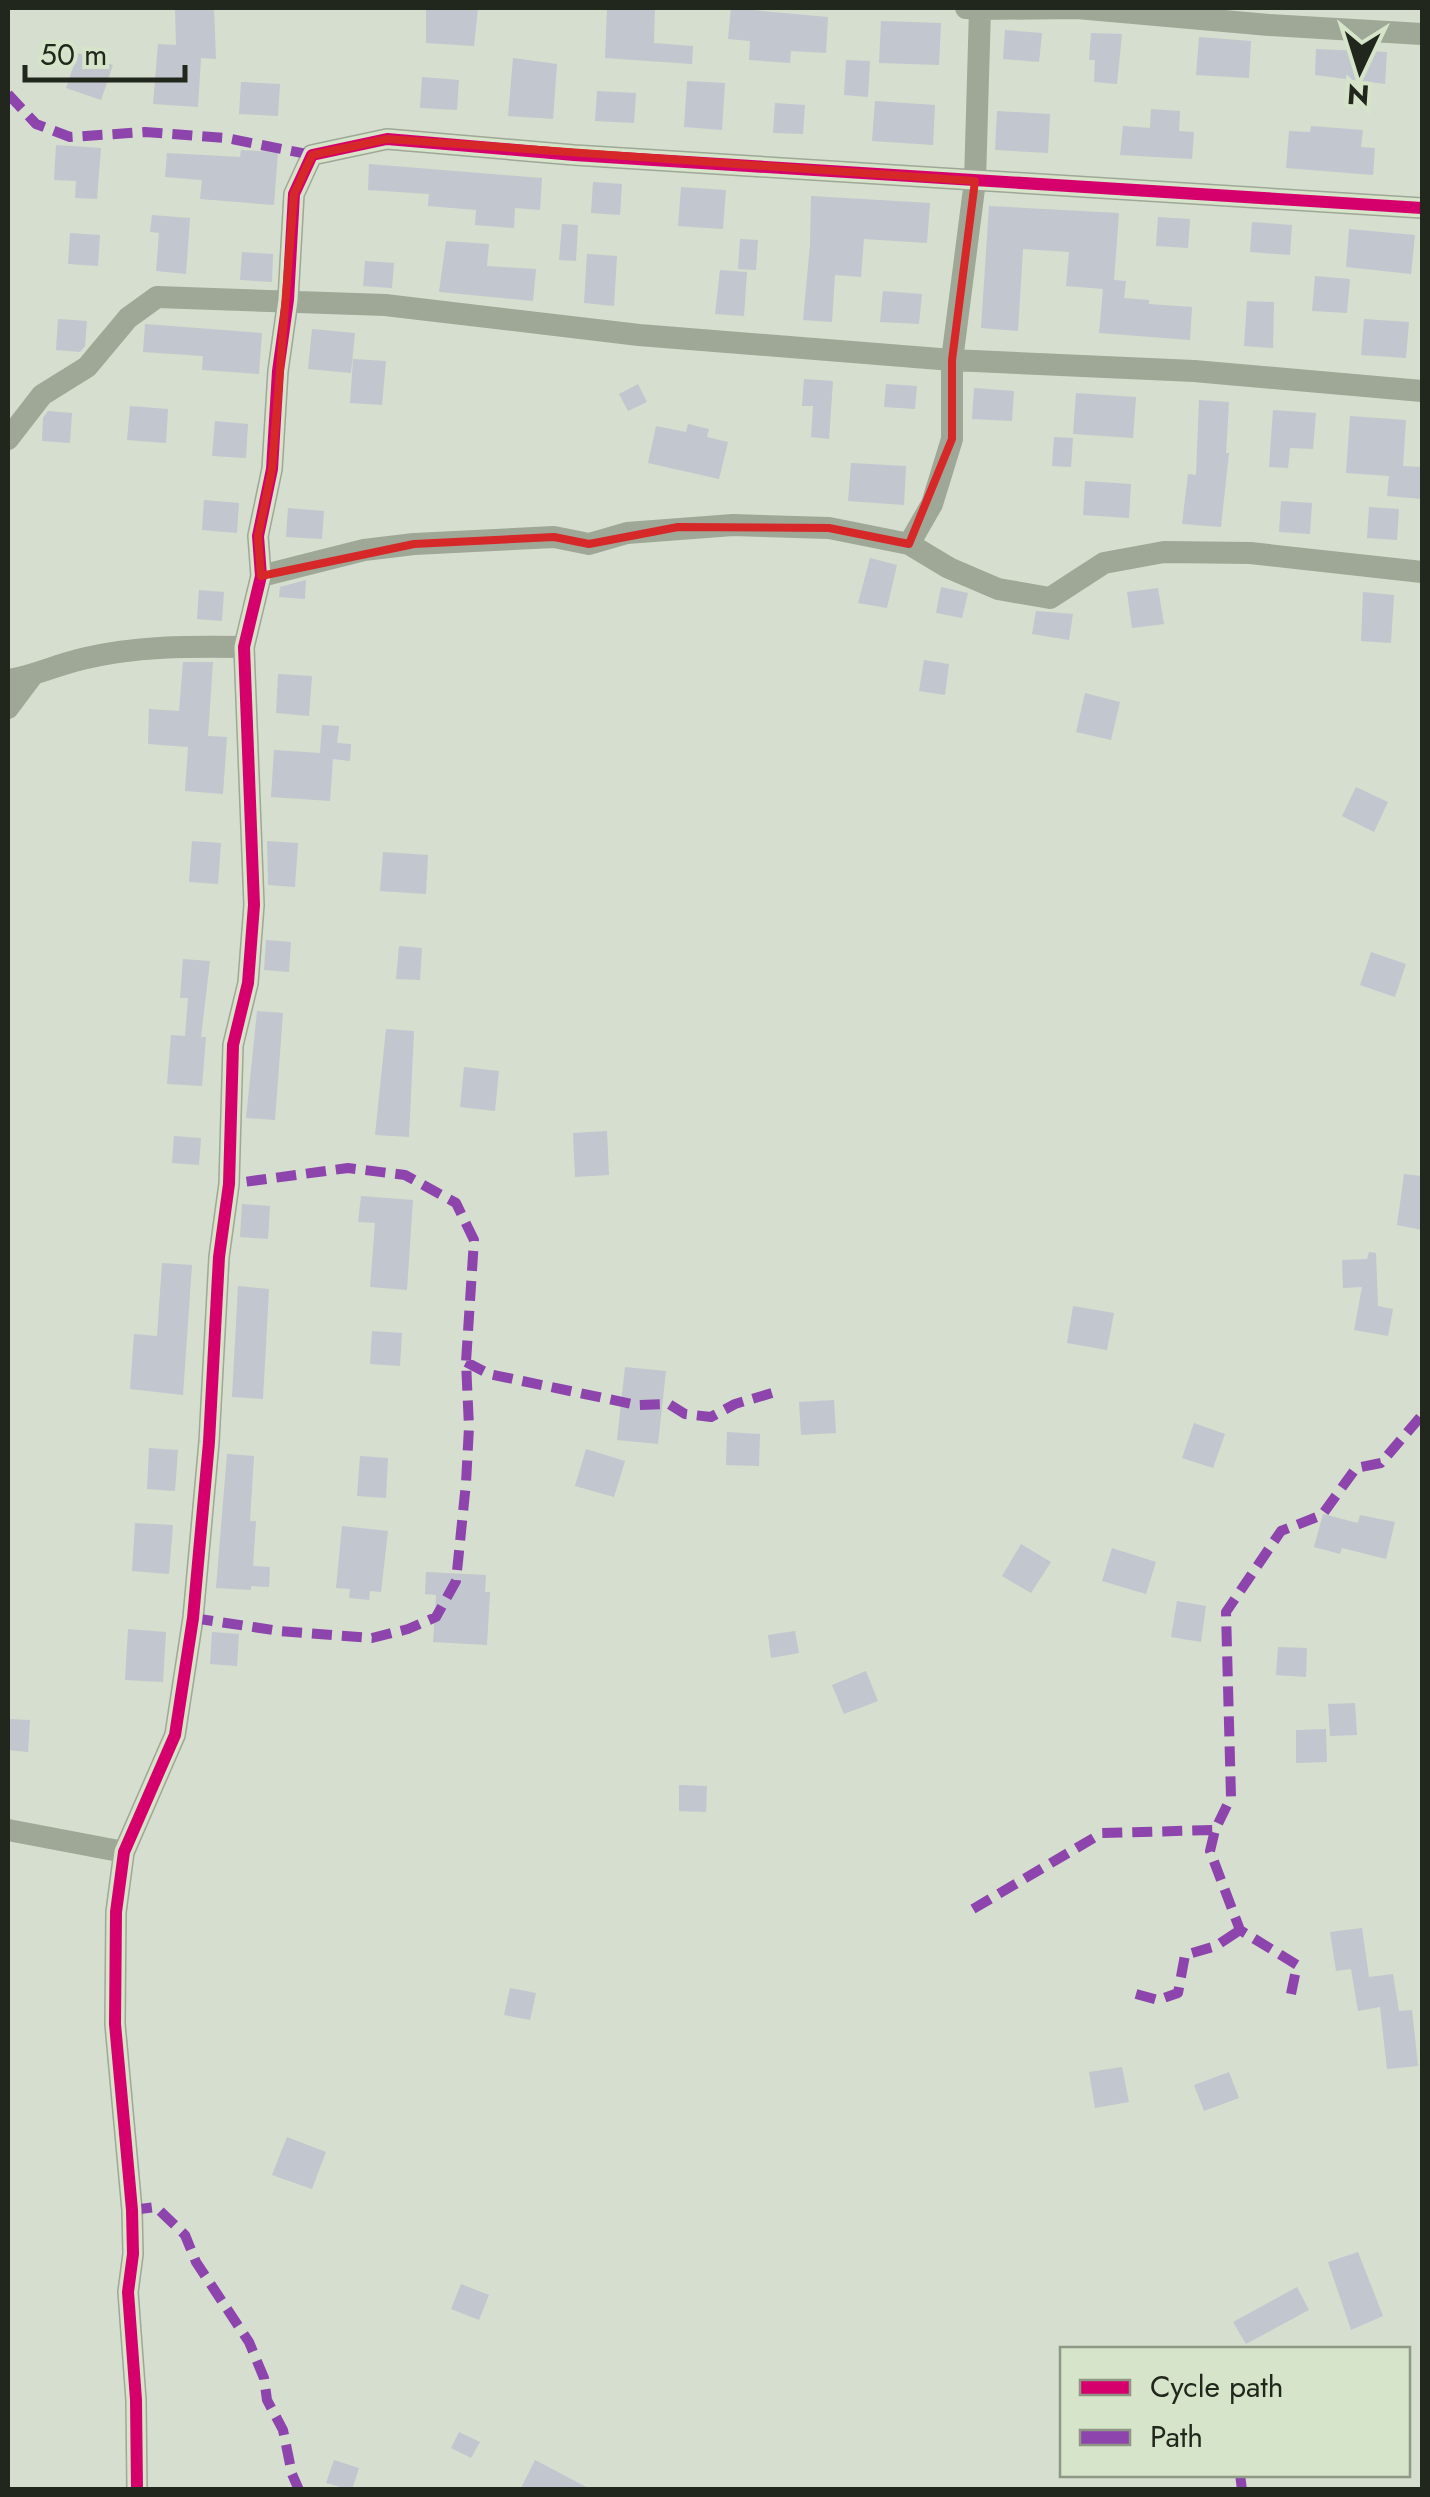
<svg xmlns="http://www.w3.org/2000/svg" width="1430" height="2497" viewBox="0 0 1430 2497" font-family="Jost,sans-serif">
<rect width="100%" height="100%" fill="#d6decf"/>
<!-- building -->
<path fill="#c2c6ce" d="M175,8H214L216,59L201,58L198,107L153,104L158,44L176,45Z
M426,8H478L474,46L426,43Z
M607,8H655L654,43L693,46L692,64L605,58Z
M731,8L828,17L826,53L791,51L790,63L749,60L750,41L728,39Z
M881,21L941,23L939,65L879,63Z
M1005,30L1042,33L1039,62L1003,59Z
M1091,33L1122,34L1117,84L1094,82L1095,60H1089Z
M1199,37L1251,41L1249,78L1196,75Z
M1316,49L1387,52L1385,84L1315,75Z
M78,53L113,65L101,100L66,88Z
M513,58L557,64L553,119L508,116Z
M846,60L870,61L868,97L844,95Z
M422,77L459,80L457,110L420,108Z
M687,81L725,83L722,130L684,127Z
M241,82L280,84L278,116L239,114Z
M597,91L636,93L634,123L595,121Z
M875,101L935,105L933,145L872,141Z
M775,103L805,105L803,134L773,133Z
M1151,109L1180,111L1179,131L1194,132L1192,159L1120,155L1123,126L1150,128Z
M997,111L1050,114L1048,153L995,150Z
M1311,126L1363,130L1361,147L1375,148L1373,175L1286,168L1289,131L1310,132Z
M56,145L101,148L97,199L75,198L76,181L54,180Z
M241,150L278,152L274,205L200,199L202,180L165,177L167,153L240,157Z
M369,164L542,178L540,210L515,208L514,228L475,225L476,210L428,206L429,194L368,190Z
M593,182L622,184L620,215L591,213Z
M681,187L726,190L723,229L678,226Z
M811,196L930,203L927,243L864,239L861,277L835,275L832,322L803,320L810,245Z
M989,206L1119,213L1114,280L1126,281L1124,298L1149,300V304L1192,307L1190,340L1099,333L1103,289L1066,286L1069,252L1023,249L1018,331L981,328Z
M152,215L190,218L186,274L156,271L159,233L150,232Z
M1158,217L1190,219L1188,248L1156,246Z
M1252,222L1292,225L1290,255L1250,252Z
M562,224L578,225L576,261L559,260Z
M1349,229L1415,235L1411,274L1346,267Z
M70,233L100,235L98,266L68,264Z
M740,239L758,240L756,270L738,269Z
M446,241L489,244L487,266L536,269L533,301L439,292Z
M242,252L273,254L272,282L240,280Z
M587,254L617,256L614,306L584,303Z
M365,261L394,263L392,288L363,286Z
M720,270L747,272L744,316L715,314Z
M1315,276L1350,279L1347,313L1312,311Z
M883,291L922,294L919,324L880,322Z
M1247,301L1274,302L1273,348L1244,346Z
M58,319L87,321L85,346L80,352L56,350Z
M1364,319L1409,322L1406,358L1361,355Z
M145,324L262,333L259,374L202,370L203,356L143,352Z
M312,329L355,333L351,373L308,369Z
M353,359L386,361L382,405L350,403Z
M804,379L833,381L829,439L811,437L813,406H802Z
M638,384L647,402L628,411L619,394Z
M886,384L917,386L915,409L884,407Z
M974,388L1014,391L1012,421L972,419Z
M1076,393L1136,397L1133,438L1073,434Z
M1199,400L1229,402L1226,453H1229L1221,527L1182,524L1188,474L1196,475Z
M130,406L168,409L166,443L127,440Z
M1273,410L1316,413L1313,449L1290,448L1288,468L1269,467Z
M48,411L72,413L70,443L42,441L43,418Z
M1350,416L1406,420L1403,466L1422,467V499L1387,496L1389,476L1346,473Z
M215,421L248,424L246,458L212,456Z
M688,424L709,429L707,437L728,442L719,479L648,463L656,426L686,432Z
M1054,437L1073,438L1071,467L1052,466Z
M851,463L906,466L904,505L848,501Z
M1085,481L1131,484L1129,518L1083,515Z
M204,500L239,503L237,533L202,530Z
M1281,501L1312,503L1310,534L1279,532Z
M1369,507L1399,509L1397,540L1367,538Z
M288,508L324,511L322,539L286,537Z
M870,558L897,565L887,608L858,603Z
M306,580L305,599L279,597L280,587Z
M941,587L968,593L962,618L936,613Z
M1158,588L1164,624L1132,628L1127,592Z
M199,590L224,592L222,621L197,619Z
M1363,592L1394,595L1391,643L1361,641Z
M1036,611L1073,614L1069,640L1032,634Z
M924,660L949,664L945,695L919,691Z
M183,662H213L208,736L227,737L223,794L185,791L188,747L148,744L149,709L179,711Z
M278,674L312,676L309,716L276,713Z
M1085,693L1120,702L1111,740L1076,732Z
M322,725L339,726L337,743L351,744L350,761L333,759L330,801L271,797L274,750L320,753Z
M1356,787L1388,802L1374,832L1342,816Z
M192,841L221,843L218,884L189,882Z
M267,841L298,843L295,887L268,885Z
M383,852L428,855L426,894L380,891Z
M266,940L291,942L289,972L264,970Z
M399,946L422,948L420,980L396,979Z
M1371,952L1406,964L1395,997L1360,985Z
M183,959L210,961L201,1037H206L202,1086L167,1084L171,1035L185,1036L188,998H180Z
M257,1011L283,1013L275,1120L246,1118Z
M386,1029L414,1031L409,1137L375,1135Z
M464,1067L499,1071L495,1111L460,1107Z
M607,1131L609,1175L575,1177L573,1133Z
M174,1136L201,1138L199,1165L172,1163Z
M1404,1174L1422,1176V1230L1397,1225Z
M361,1196L413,1200L407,1290L370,1287L375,1223L358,1222Z
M242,1204L270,1206L268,1239L240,1237Z
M1369,1252L1376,1253L1378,1306L1393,1309L1388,1336L1354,1330L1362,1287L1343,1288L1342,1260L1367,1259Z
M162,1263L192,1265L183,1395L130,1389L134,1334L157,1336Z
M238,1286L269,1289L263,1399L232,1397Z
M1073,1306L1114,1313L1107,1350L1067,1343Z
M372,1331L402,1333L400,1366L370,1364Z
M625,1367L666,1371L658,1444L617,1440Z
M834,1400L836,1433L801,1435L799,1402Z
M1194,1423L1225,1434L1213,1468L1182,1458Z
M727,1432L760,1434L759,1466L726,1465Z
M149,1448L178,1450L175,1491L147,1489Z
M586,1449L625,1461L614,1497L575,1486Z
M227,1454L254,1456L250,1521H256L253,1566L270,1567L269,1587L251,1586V1590L216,1588Z
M360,1456L388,1458L386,1498L357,1496Z
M1323,1514L1358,1523L1360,1515L1395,1522L1386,1559L1342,1548L1340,1554L1314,1547Z
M135,1523L173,1525L169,1574L132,1571Z
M342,1526L388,1531L381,1592L370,1591L369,1600L349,1598L350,1589L336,1588Z
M1021,1544L1051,1562L1031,1593L1002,1576Z
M1112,1548L1156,1562L1146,1594L1102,1581Z
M426,1572L486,1575L485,1592H490L487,1645L433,1642L436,1595L425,1594Z
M1177,1601L1206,1606L1201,1642L1171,1637Z
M128,1629L166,1632L163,1682L125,1680Z
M795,1631L799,1653L771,1658L768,1635Z
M212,1632L239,1634L237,1666L210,1664Z
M1278,1647L1307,1648L1306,1677L1276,1675Z
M866,1671L878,1701L844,1714L832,1685Z
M1355,1703L1357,1735L1330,1736L1328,1704Z
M8,1719L30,1720L28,1752L8,1750Z
M1326,1729L1327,1762L1296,1763V1730Z
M679,1785L707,1786L706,1812L679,1811Z
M1362,1928L1369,1977L1393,1974L1399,2011L1412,2010L1418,2066L1387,2069L1380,2007L1358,2011L1351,1969L1336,1971L1330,1932Z
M510,1988L536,1993L530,2020L504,2015Z
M1122,2067L1129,2102L1095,2108L1089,2072Z
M1229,2072L1239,2098L1204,2111L1194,2085Z
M287,2137L326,2152L312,2189L272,2175Z
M1358,2252L1383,2316L1351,2330L1328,2262Z
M461,2284L489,2295L479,2320L451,2309Z
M1297,2287L1309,2310L1246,2344L1233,2322Z
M459,2432L480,2442L471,2458L451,2448Z
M334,2460L359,2468L352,2490L326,2483Z
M535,2460L592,2490H520Z"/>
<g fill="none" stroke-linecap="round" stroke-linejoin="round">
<!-- minor -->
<path stroke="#9fa797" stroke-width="22" d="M980,9L1077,8L1269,25L1422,34
M8,439L42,395L87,367L128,318L157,297L385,305L639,335L952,360L1194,371L1422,391
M909,544L932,504L952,439V360L975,181L980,9L966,8
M261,576L364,550L414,544L554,537L589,544L627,533L733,525L829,528L909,544L949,568L998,589L1050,598L1104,563L1164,552L1250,553L1422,572
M8,680C34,676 56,665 82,659C135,646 190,646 244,647
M8,708L32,676
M8,1830L124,1852
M137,2490L136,2400L128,2292L133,2254L132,2210L115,2024L116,1912L124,1852L175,1735L193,1618L209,1442L219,1257L229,1184L233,1045L248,983L254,905L244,647L261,576L258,536L272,469L278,371L288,300L294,194L312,155L387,139L574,155L1422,208"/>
<!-- quiet -->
<path stroke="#8e44ad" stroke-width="10" stroke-dasharray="20 10" stroke-linecap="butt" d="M8,94L36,124L70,137L145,132L226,138L312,155
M466,1362L489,1374L637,1405L669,1404L685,1414L711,1417L735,1404L772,1393
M193,1618L280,1631L372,1638L408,1629L436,1617L456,1581L466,1483L469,1427L466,1362L474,1240L456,1203L405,1175L348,1168L229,1184
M973,1909L1102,1833L1215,1830
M1136,1994L1158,2000L1178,1993L1185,1955L1216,1946L1240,1930
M1291,1994L1297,1965L1240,1930L1210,1851L1215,1830L1231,1797L1226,1612L1281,1531L1322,1515L1356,1468L1381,1463L1422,1415
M132,2210L156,2207L185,2235L196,2262L249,2342L264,2378L267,2400L283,2430L292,2474L299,2490
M1240,2474L1242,2490"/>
<defs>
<path id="cycleway" d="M137,2490L136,2400L128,2292L133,2254L132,2210L115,2024L116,1912L124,1852L175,1735L193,1618L209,1442L219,1257L229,1184L233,1045L248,983L254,905L244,647L261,576L258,536L272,469L278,371L288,300L294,194L312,155L387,139L574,155L1422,208"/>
</defs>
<!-- cycleway casing -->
<use href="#cycleway" stroke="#d6e4c9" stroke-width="19"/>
<!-- cycleway -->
<use href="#cycleway" stroke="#d6006c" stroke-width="12"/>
</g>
<!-- marked area -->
<path fill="none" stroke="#d62828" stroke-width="8" stroke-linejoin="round" d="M387,139L975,181L952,360V439L909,544L829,528L678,527L589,544L554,537L414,544L261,576L258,536L272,469L294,194L312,155Z"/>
<!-- border -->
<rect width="1430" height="2497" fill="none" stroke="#22271d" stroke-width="20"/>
<!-- legend -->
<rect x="1060" y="2347" width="350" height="130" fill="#d6e4c9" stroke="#8e9884" stroke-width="2.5"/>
<rect x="1080" y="2380" width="50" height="15" fill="#d6006c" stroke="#8e9884" stroke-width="2.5"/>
<text x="1150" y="2397" font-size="30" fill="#22271d">Cycle path</text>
<rect x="1080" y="2430" width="50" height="15" fill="#8e44ad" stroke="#8e9884" stroke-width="2.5"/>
<text x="1150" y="2447" font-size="30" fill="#22271d">Path</text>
<!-- north arrow -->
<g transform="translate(1360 70) rotate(184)" stroke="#d6e4c9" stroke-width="8" paint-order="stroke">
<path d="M0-8L18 38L0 25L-18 38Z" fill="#22271d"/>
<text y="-15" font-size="28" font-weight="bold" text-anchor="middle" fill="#22271d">N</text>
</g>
<!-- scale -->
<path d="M25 65v15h160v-15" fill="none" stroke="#22271d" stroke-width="5"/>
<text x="40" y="65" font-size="30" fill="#22271d" stroke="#d6e4c9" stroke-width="8" paint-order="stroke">50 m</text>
</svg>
